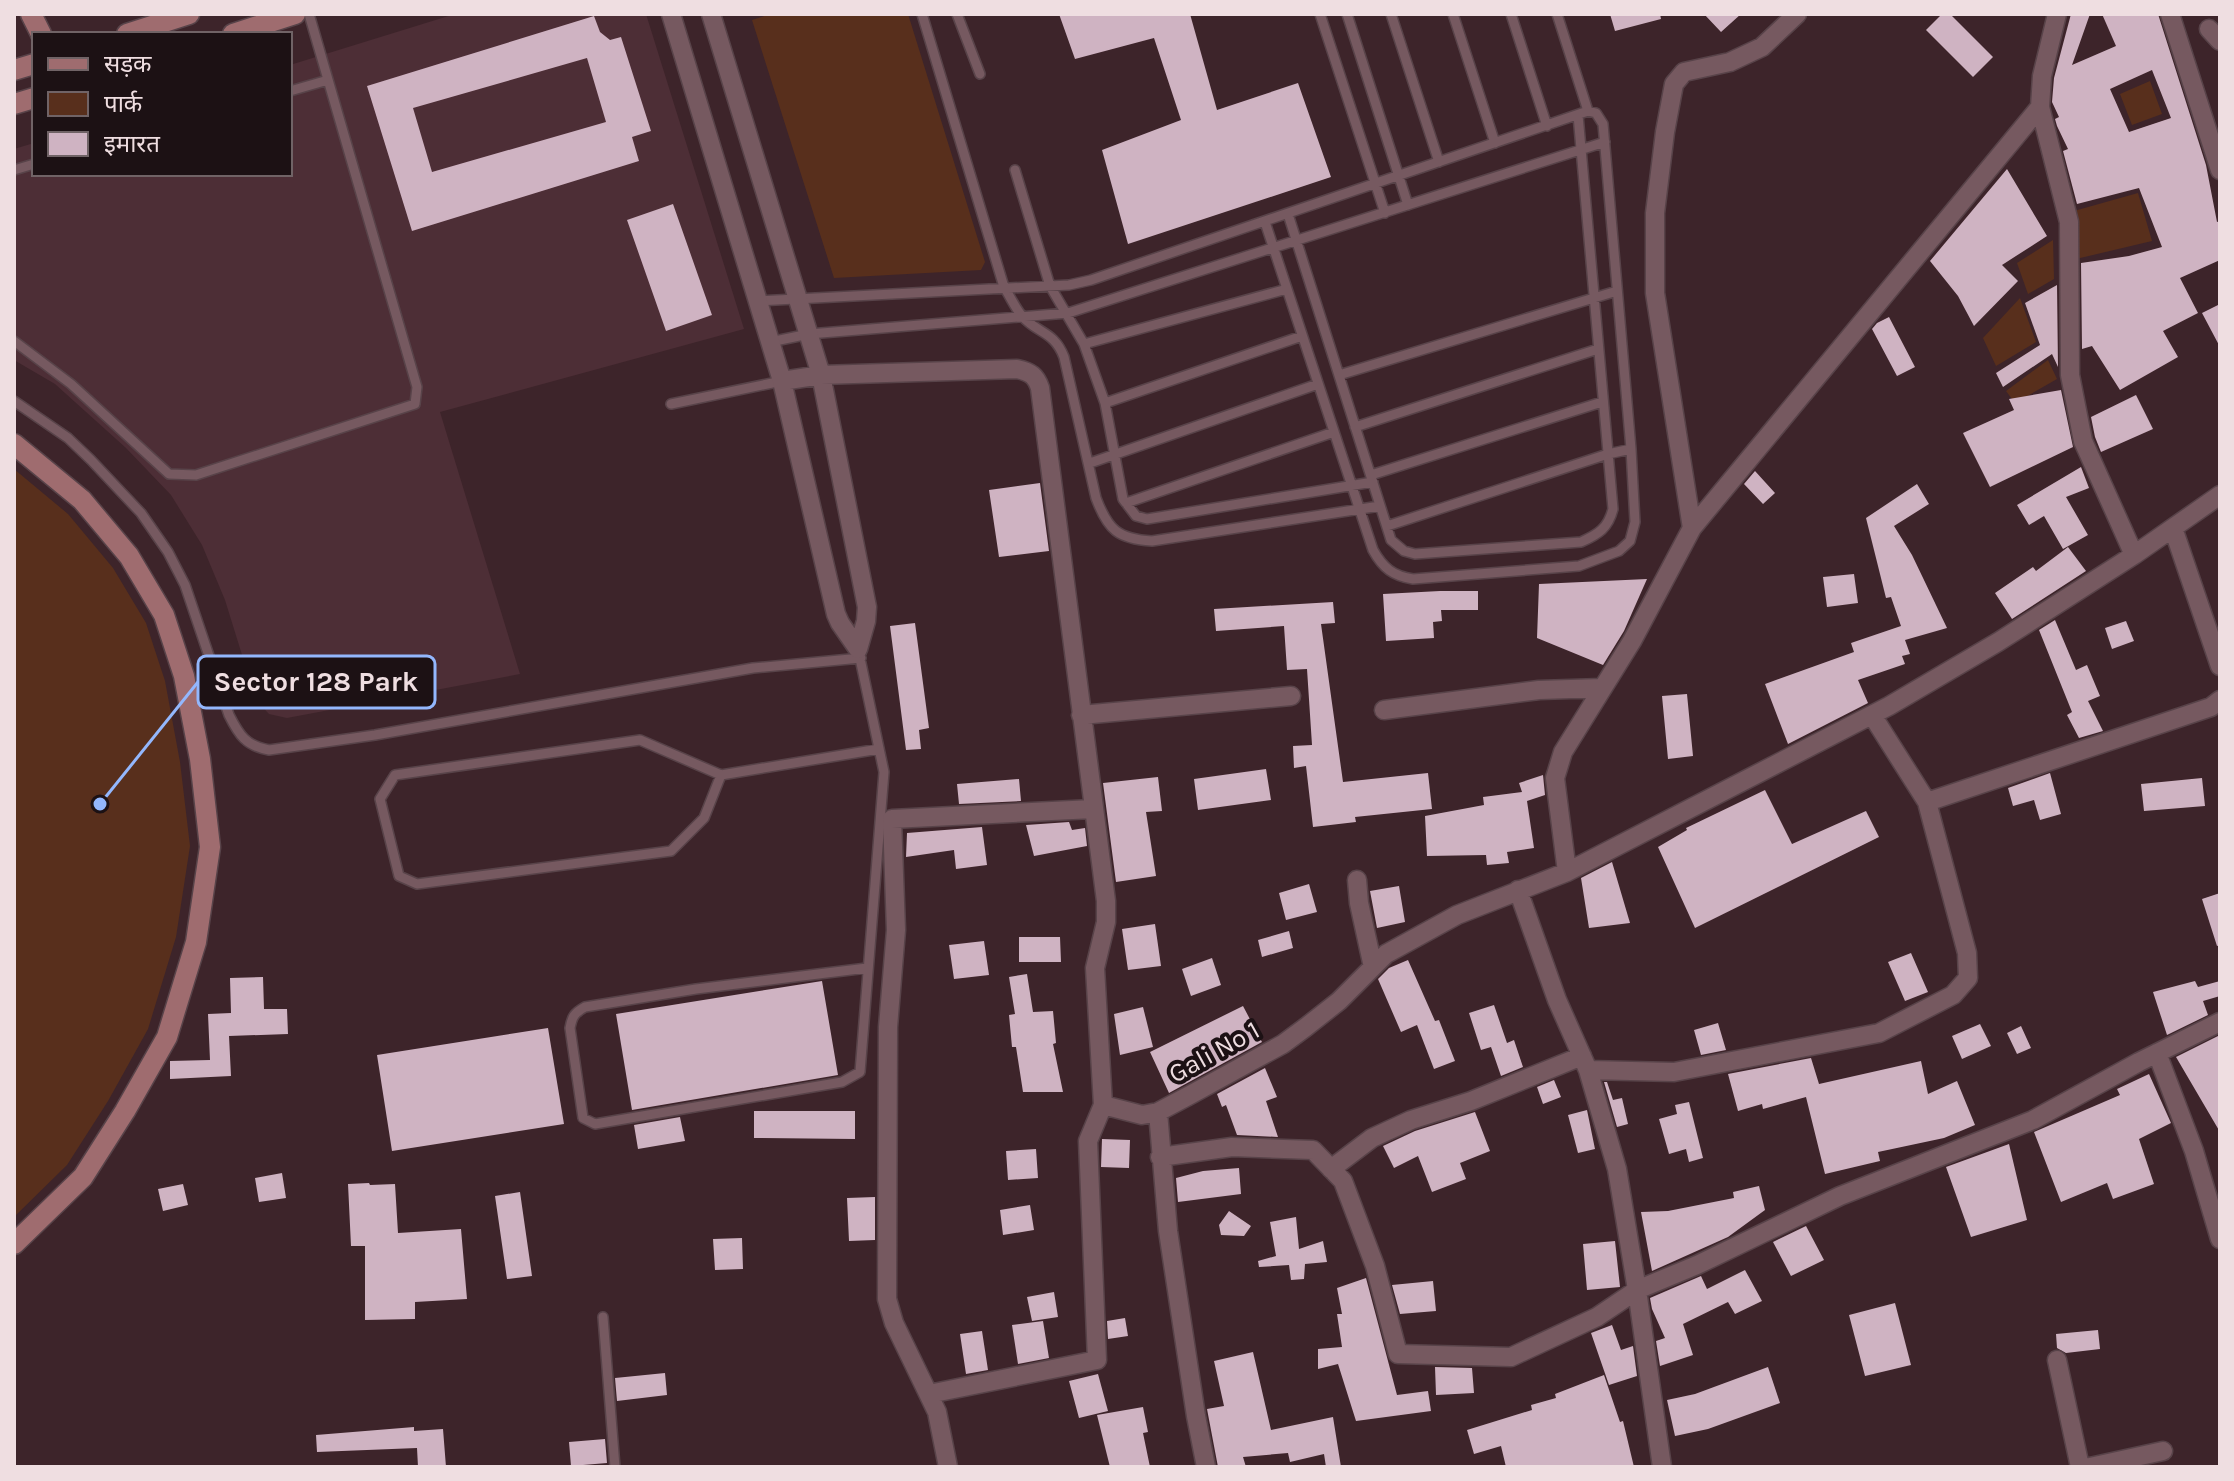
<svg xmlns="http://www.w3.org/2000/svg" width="2234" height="1481" viewBox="0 0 2234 1481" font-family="Karla,'Noto Sans Devanagari',sans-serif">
<rect width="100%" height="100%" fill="#3d242a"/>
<!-- built -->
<path fill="#4d2e36" d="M455,14H646L744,329L440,412L520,674L287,718L269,714L256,700L225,600L202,545L171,495L126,448L55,384L14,360V149L34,143V174H290V65Z"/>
<!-- green -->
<path fill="#582f1c" d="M771,14H908L985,262L981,270L834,278L752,20Z
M2150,81L2162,114L2132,125L2120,94Z
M2138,193L2152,241L2076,259L2074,211Z
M2053,240L2054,279L2028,294L2017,263Z
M2020,298L2036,342L1996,366L1983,338Z
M2048,360L2057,379L2015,403L2006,391Z
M14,469L68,514L113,568L146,623L165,681L180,762L190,846L176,937L148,1029L108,1101L67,1165L14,1217Z"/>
<!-- building -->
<path fill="#cfb3c2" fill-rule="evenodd" d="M1059,14H1190L1217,110L1298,83L1331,177L1128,244L1102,150L1181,120L1154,38L1075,59Z
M1610,14H1660L1661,19L1615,31Z
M1704,14H1741L1721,32Z
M1942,14H1950L1993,57L1973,77L1926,30Z
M2071,14H2090L2072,65L2116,46L2102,14H2158L2206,165L2217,222L2220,221V260L2180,278L2198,313L2163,331L2178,357L2120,390L2092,346L2082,349L2081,263L2129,256L2162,247L2139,188L2077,204L2063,151L2068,149L2057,126L2055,119L2059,117L2052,102L2054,78ZM2152,70L2171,118L2129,132L2110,89Z
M594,16L600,32L610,40L621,37L651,131L632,137L639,161L412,231L367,86ZM587,58L606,122L432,172L413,108Z
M2007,169L2047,236L2002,265L2018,281L1974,326L1958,296L1930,261Z
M673,204L712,315L666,331L627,220Z
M2057,285L2058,367L2052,354L2003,387L1996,373L2040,345L2025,303Z
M2220,304V347L2202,313Z
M1889,317L1915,367L1897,376L1872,329L1877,323Z
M2061,390L2073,447L1990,487L1963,433L2014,410L2009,399Z
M2136,395L2153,429L2101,452L2095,437L2091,417Z
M2081,467L2089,488L2066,497L2088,535L2063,549L2044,516L2029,525L2017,505Z
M1755,471L1775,493L1763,504L1744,484Z
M1040,483L1049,551L999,557L989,490Z
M1917,484L1929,504L1894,526L1912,555L1947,628L1905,640L1910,654L1902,656L1905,664L1858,680L1868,703L1788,744L1765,684L1854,652L1851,643L1901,626L1891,597L1886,598L1866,518Z
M2068,547L2086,571L2012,619L1995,593L2033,567L2036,571Z
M1854,574L1858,603L1827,607L1823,577Z
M1647,579L1624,631L1603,665L1537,638L1539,584Z
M1440,591H1478V610H1441L1442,621L1433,622L1434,638L1386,641L1383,594Z
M1333,602L1335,623L1321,624L1343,782L1428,773L1432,809L1355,817L1356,822L1313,827L1306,766L1294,768L1293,746L1312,745L1307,669L1287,670L1284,626L1216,631L1214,609Z
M2055,620L2076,670L2087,665L2100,696L2088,701L2103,731L2079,738L2067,715L2072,712L2039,630Z
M2126,621L2134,641L2112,649L2105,628Z
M915,623L929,728L919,730L921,749L906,750L890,626Z
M1687,694L1693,756L1668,759L1662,696Z
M1266,769L1271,800L1198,810L1194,779Z
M2050,773L2061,814L2040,820L2034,800L2013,806L2008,788Z
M1543,775L1545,795L1527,801L1534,848L1507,852L1509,863L1487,865L1486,855L1427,856L1425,816L1484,805L1483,797L1522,792L1519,783Z
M1158,777L1162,811L1146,812L1156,876L1116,882L1103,783Z
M2202,778L2205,806L2144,811L2141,784Z
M1019,779L1021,801L959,804L957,784Z
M1765,790L1792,844L1866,811L1879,837L1695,928L1658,847L1687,830L1686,828Z
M1069,822L1072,830L1085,828L1087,846L1034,856L1026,825Z
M982,827L987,865L956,869L954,850L906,857L907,833Z
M1612,862L1630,923L1589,928L1581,878Z
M1309,884L1317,912L1286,920L1279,893Z
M1399,886L1405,922L1377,928L1370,891Z
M2220,893V945L2217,946L2202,899Z
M1155,924L1161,966L1128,970L1122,929Z
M1289,931L1293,948L1262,957L1258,940Z
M1019,937H1060L1061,962H1019Z
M984,941L989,975L954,979L949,945Z
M1911,953L1928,992L1905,1001L1888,962Z
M1212,958L1221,985L1191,996L1182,969Z
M1408,960L1435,1021L1439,1020L1455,1061L1434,1069L1417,1025L1401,1032L1378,979L1389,968Z
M1027,974L1033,1012L1053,1011L1056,1043L1053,1044L1063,1092H1023L1016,1047H1012L1009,1015L1015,1014L1009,977Z
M263,977L264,1009H287L288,1034L229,1036L231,1076L170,1079V1061L210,1060L208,1014L231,1013L230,978Z
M822,981L838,1075L632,1110L616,1014Z
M2195,981L2198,987L2220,981V996L2203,1001L2208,1015L2167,1035L2153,992Z
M1494,1005L1507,1043L1514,1040L1523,1067L1501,1076L1491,1047L1481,1050L1469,1013Z
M1243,1006L1262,1042L1169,1093L1150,1052Z
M1143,1007L1153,1047L1120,1055L1114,1014Z
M1718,1023L1726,1050L1701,1055L1694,1030Z
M1980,1024L1991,1046L1962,1059L1952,1036Z
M2021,1026L2031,1048L2017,1054L2007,1033Z
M548,1028L564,1124L392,1151L377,1055Z
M2220,1035V1132L2176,1057Z
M1811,1058L1819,1084L1921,1061L1928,1094L1957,1081L1975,1125L1944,1138L1878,1152L1880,1161L1825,1174L1806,1097L1763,1109L1762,1104L1738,1111L1728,1074Z
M1265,1068L1277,1097L1266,1101L1278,1137L1237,1135L1226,1105L1222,1107L1217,1094Z
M2149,1074L2171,1123L2139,1139L2154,1184L2113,1199L2107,1183L2061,1202L2034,1132L2120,1095L2117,1089Z
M1554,1080L1561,1097L1543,1104L1537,1087Z
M1604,1082H1607L1613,1100L1622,1098L1628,1124L1617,1127Z
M1689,1102L1703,1158L1689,1162L1686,1149L1669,1154L1659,1119L1677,1114L1675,1105Z
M1587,1110L1595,1149L1578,1153L1568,1115Z
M754,1111H855V1139L754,1138Z
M1475,1112L1490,1151L1460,1163L1466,1179L1432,1192L1418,1156L1394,1168L1383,1146L1415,1131Z
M680,1117L685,1141L638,1149L634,1125Z
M1102,1139L1130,1140L1129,1168L1101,1167Z
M2009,1144L2027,1220L1971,1237L1946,1167Z
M1036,1149L1038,1178L1008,1180L1006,1151Z
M1239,1168L1241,1194L1178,1202L1176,1178L1203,1171Z
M282,1173L286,1198L259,1202L255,1178Z
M369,1183L370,1185L395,1184L398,1233L461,1229L467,1299L415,1302V1319L365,1320V1246H351L348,1184Z
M183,1184L188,1205L163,1211L158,1189Z
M1759,1186L1765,1210L1728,1237L1652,1271L1641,1212L1668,1211L1734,1198L1733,1192Z
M520,1192L532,1276L507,1279L495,1196Z
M875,1197V1240L849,1241L847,1198Z
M1030,1205L1034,1230L1003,1235L1000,1210Z
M1229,1211L1251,1226L1244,1236L1221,1235L1219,1225Z
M1296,1217L1299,1249L1323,1241L1327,1262L1305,1264L1304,1279L1291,1280L1289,1265L1259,1267L1258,1261L1276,1256L1270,1222Z
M1806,1226L1824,1260L1791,1276L1773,1242Z
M742,1238L743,1269L715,1270L713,1239Z
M1615,1241L1620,1287L1587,1290L1583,1244Z
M1745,1270L1762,1301L1735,1314L1728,1302L1683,1324L1693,1355L1660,1366L1656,1341L1665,1338L1652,1309L1650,1298L1701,1276L1707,1289Z
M1366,1278L1397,1395L1428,1391L1431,1411L1356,1421L1338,1364L1318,1369V1349L1342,1347L1337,1314H1342L1337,1288Z
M1433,1281L1436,1311L1400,1314L1392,1285Z
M1054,1292L1058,1317L1032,1321L1027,1297Z
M1895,1303L1911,1365L1865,1376L1849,1315Z
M1125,1318L1128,1336L1108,1339L1107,1321Z
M1043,1321L1049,1358L1018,1364L1012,1325Z
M1612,1325L1621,1350L1633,1346L1637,1376L1609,1385L1591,1333Z
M2098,1330L2100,1349L2066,1353L2057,1348L2056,1334Z
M982,1331L988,1370L966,1374L960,1334Z
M1253,1352L1271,1430L1333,1417L1341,1467H1326L1324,1454L1290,1462L1288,1453L1243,1457L1246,1467H1218L1207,1409L1224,1406L1214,1361Z
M1435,1367L1472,1368L1474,1393L1436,1395Z
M1768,1367L1780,1403L1708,1429L1675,1436L1667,1400L1695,1394Z
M665,1373L667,1395L617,1401L615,1378Z
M1098,1374L1108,1411L1079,1418L1069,1381Z
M1604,1375L1620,1422L1623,1421L1634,1467H1506L1501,1446L1474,1454L1467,1430L1532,1410L1531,1405L1556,1398L1555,1394Z
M1143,1407L1148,1432L1143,1433L1150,1467H1110L1097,1415Z
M414,1427V1431L443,1429L446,1467H418L417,1448L317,1452L316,1435Z
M605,1439L607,1463L571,1466L569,1442Z"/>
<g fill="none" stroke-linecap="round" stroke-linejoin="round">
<defs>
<path id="lane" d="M922,14L1004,287C1010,296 1015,308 1022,316C1038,334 1054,331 1064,357L1096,498C1108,530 1118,539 1152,541L1380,506
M957,14L980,74
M1320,14L1385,213
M1347,14L1408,205
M1391,14L1439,162
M1453,14L1495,143
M1511,14L1547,126
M1557,14L1588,111
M290,91L328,80
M14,170L34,164
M1015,170L1050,286L1084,344L1105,403L1123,499L1136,516L1147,519L1373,482
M1288,214L1391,540L1404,551L1415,554L1581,542C1599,534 1608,528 1613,509L1578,115
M757,301L1069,285L1091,280L1588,111L1596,113L1603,124L1631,449L1635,522L1630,541L1619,551L1579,566L1413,579C1393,576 1383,568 1373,550L1265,222
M14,341L71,384L169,474L196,475L415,404L417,387L309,14
M770,342L809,334L1068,313L1605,142
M1084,344L1287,289
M1339,375L1617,291
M14,401L68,438L91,460L141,513L168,552L185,585L229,715C239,735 246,746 269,750L375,735L753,668L861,658
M1105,403L1302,336
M671,404L782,381
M1355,427L1598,349
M1090,463L1318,384
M1371,475L1602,402
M1126,503L1334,432
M1387,526L1608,454L1631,449
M858,649L884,772L860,1072L842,1082L595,1124L583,1118L570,1028C572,1017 574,1013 585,1007L696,989L867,968
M721,775L640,740L395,775L380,799L399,876L417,884L671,851L704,818L721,775L879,749
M603,1317L615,1467"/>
<path id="street" d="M671,14L782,381L836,614L840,623L858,649
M711,14L821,375L867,607L866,621L858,649
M2057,14L2042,76L2040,107L2069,222L2070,375L2083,441L2134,555
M2170,14L2220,170
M2209,29L2220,41
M782,381L821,375L1017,369C1031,372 1036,376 1040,388L1106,901V922L1095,968L1103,1105L1088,1141L1097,1360L929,1394
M1692,528L2040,107
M2173,528L2220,666
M1384,710L1539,690L1602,688
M1081,715L1291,696
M1872,715L1927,802L2211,707L2220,700
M1567,872L1555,778L1563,752L1632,641L1692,528L1655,293V213L1665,132L1674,84L1684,72L1730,62L1762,47L1797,14
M1357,880L1359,903L1373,967
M1518,890L1557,1000L1588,1070L1617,1169L1637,1290L1662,1467
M2157,1053L2194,1151L2220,1239
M1588,1070L1674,1072L1879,1033L1953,995L1968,978L1967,953L1927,802
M1103,1105L1142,1115L1158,1112L1190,1095L1283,1044L1306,1027L1339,1001L1386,954L1457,915L1567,872L1889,706L1998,642L2134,555L2220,495
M1158,1112L1168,1231L1196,1416L1206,1467
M1160,1157L1232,1147L1313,1150L1343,1181L1375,1266L1398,1354L1511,1357L1597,1317L1637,1290L1697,1265L1840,1196L2033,1120L2139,1062L2220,1022
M1331,1169L1372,1138L1411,1120L1471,1101L1582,1056
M2057,1360L2080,1467
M948,1467L937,1412L894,1323L887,1299L888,1027L896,930L892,819L1093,809
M2090,1467L2163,1451"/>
<path id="secondary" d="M31,14L41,34
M127,34L189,14
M233,34L295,14
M14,70L34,64
M14,104L34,98
M14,444L82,500L129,556L164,615L184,676L200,759L210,847L196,942L167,1037L125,1111L83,1177L14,1244"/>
</defs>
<!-- lane casing -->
<use href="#lane" stroke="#584349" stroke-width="12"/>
<!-- street casing -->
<use href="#street" stroke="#584349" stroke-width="21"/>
<!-- secondary casing -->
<use href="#secondary" stroke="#584349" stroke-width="23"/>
<!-- lane -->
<use href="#lane" stroke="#765960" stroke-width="9"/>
<!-- street -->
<use href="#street" stroke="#765960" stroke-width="18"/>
<!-- secondary -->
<use href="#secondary" stroke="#9f6c6f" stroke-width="20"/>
</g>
<g text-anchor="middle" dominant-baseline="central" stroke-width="8" stroke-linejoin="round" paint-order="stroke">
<!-- street labels -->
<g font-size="26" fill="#efdee1" stroke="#1c1114">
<text transform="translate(1214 1052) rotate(-29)">Gali No 1</text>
</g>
</g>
<!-- callouts -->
<path fill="none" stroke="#93b7fd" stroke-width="3" d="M100 804L198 682"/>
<circle fill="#93b7fd" stroke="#1c1114" stroke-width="3" cx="100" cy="804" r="8"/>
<rect fill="#1c1114" stroke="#93b7fd" stroke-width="3" x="198" y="656" width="237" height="52" rx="8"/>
<g font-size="28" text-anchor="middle" font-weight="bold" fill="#efdee1">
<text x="316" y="691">Sector 128 Park</text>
</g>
<!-- border -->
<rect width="2234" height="1481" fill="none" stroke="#efdee1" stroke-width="32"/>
<!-- legend -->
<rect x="32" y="32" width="260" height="144" fill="#1c1114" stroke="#706366" stroke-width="2"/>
<rect x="48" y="58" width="40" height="12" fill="#9f6c6f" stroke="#706366" stroke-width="2"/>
<text x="104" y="72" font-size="24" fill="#efdee1">सड़क</text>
<rect x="48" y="92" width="40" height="24" fill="#582f1c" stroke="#706366" stroke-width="2"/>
<text x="104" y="112" font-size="24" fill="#efdee1">पार्क</text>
<rect x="48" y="132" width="40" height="24" fill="#cfb3c2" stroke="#706366" stroke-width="2"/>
<text x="104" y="152" font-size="24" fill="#efdee1">इमारत</text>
</svg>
